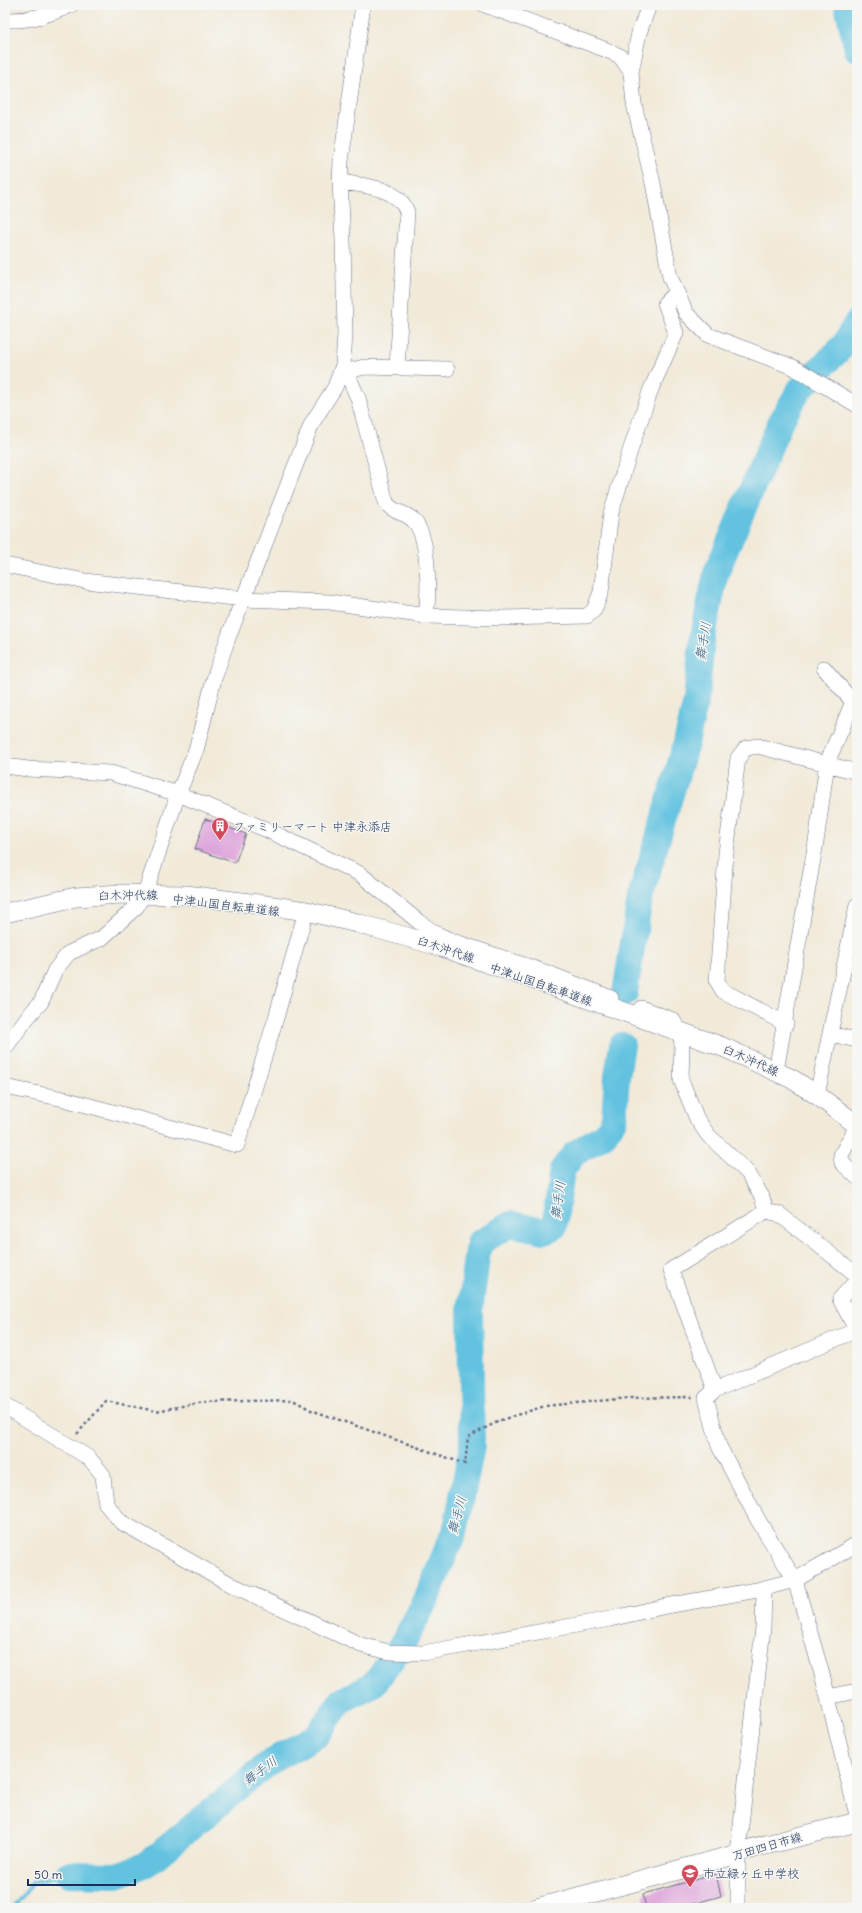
<svg xmlns="http://www.w3.org/2000/svg" width="862" height="1913" viewBox="0 0 862 1913" font-family="Delius,'Klee One',sans-serif">
<rect width="100%" height="100%" fill="#f6f6f2"/>
<filter id="ink" filterUnits="userSpaceOnUse"><feTurbulence type="fractalNoise" baseFrequency=".025" numOctaves="2"/><feDisplacementMap in="SourceGraphic" scale="8" xChannelSelector="R" yChannelSelector="G"/><feConvolveMatrix kernelMatrix="1 2 1 2 8 2 1 2 1" color-interpolation-filters="sRGB"/></filter>
<filter id="wash" filterUnits="userSpaceOnUse"><feTurbulence type="fractalNoise" baseFrequency=".012" numOctaves="4" result="noise"/><feDisplacementMap in="SourceGraphic" scale="16" xChannelSelector="R" yChannelSelector="G"/><feGaussianBlur stdDeviation="0.9" result="paint"/><feColorMatrix in="noise" values="0 0 0 0 0 0 0 0 0 0 0 0 0 0 0 0 0 1.4 0 .05"/><feComposite in="paint" operator="in"/></filter>
<g filter="url(#wash)">
<rect width="100%" height="100%" fill="#f2ead9"/>
<g fill="none" stroke-linecap="round" stroke-linejoin="round">
<!-- stream -->
<path stroke="#62c2e0" stroke-width="4.5" d="M13,1908L33,1882L68,1874"/>
<!-- river -->
<path stroke="#62c2e0" stroke-width="26" d="M847,5L857,49
M625,993L640,898L685,747L696,701L702,641L716,573L780,423L800,389L844,345L857,322
M68,1874L117,1875L147,1864L271,1761L316,1736L341,1701L375,1683L402,1645L425,1602L456,1527L472,1446L470,1311L479,1243L511,1224L544,1231L554,1227L562,1170L574,1154L605,1134L614,1120L617,1076L622,1045"/>
</g>
<g id="blocks">
<!-- building -->
<path fill="#dea6db" d="M205,819L246,834L235,863L195,849Z
M716,1874L721,1896L678,1908H646L643,1894Z"/>
</g>
</g>
<g filter="url(#ink)">
<use href="#blocks" fill-opacity="0" stroke="#667089" stroke-width="1"/>
<g fill="none" stroke-linecap="round" stroke-linejoin="round">
<defs>
<path id="minor" d="M485,5L604,49L620,56L631,72
M649,5L639,33L631,72L634,104L653,183L670,277L686,313L708,335L793,367L857,405
M5,20C29,21 49,15 71,5
M340,182C362,185 399,187 407,212L397,367
M5,565L85,581L243,599L330,602L426,616L502,618L587,616L594,610L601,592L611,513L631,448L651,389L676,333L665,303L676,292
M426,616C429,594 430,536 413,520C405,512 391,512 386,502L358,398L350,380L341,373L364,367L447,369
M5,766L28,769L111,773L178,794L265,829L360,874L419,922L435,933L450,940L545,972L611,998
M641,1008L673,1020L679,1031L682,1043L681,1080L697,1119L708,1135L748,1173L762,1197L766,1211
M786,1024L723,991L717,981L726,853L738,758L746,748L758,746L857,772
M830,1034L857,1040
M5,1048L27,1018L41,1002L55,970L69,953L102,938L137,906L147,887L178,794L196,750L214,679L228,638L312,423L335,387L343,365L345,334L343,240L340,182L341,161L363,5
M776,1071L816,842L827,763L853,702L824,668
M5,1087L64,1099L237,1145L276,1018L306,911
M817,1095L857,905
M857,1126L841,1155L842,1163L857,1177
M857,1280L840,1299L857,1331
M857,1330L715,1390L706,1398L719,1446L758,1520L795,1580L823,1678L857,1815
M715,1390L671,1270L766,1211L779,1214L857,1275
M5,1406L89,1458L103,1475L106,1504L121,1522L232,1585L361,1645L389,1652L423,1653L610,1619L666,1606L757,1590L795,1580L857,1544
M828,1697L857,1691
M738,1908V1852L763,1628L764,1589"/>
<path id="major" d="M5,913L76,897L121,894L186,895L266,905L306,911L357,923L442,947L723,1047L792,1079L817,1095L857,1125
M537,1908L734,1855L738,1852L857,1822"/>
</defs>
<!-- minor casing -->
<use href="#minor" stroke="#667089" stroke-width="16"/>
<!-- major casing -->
<use href="#major" stroke="#667089" stroke-width="20"/>
<!-- path -->
<path stroke="#667089" stroke-width="2.5" stroke-dasharray="3 3" stroke-linecap="butt" d="M77,1434L106,1401L156,1411L204,1402L293,1400L311,1410L465,1464L468,1437L501,1420L545,1406L629,1398L693,1397"/>
<!-- minor -->
<use href="#minor" stroke="#fff" stroke-width="15"/>
<!-- major -->
<use href="#major" stroke="#fff" stroke-width="19"/>
</g>
</g>
<!-- icons -->
<defs>
<symbol id="building-pin" viewBox="-11 -11 22 30"><path d="M0 17L-7.5 6A9.5 9.5 0 1 1 7.5 6Z" fill="#d1495b" stroke="#f6f6f2"/><path d="M-4-6H4V6H1V3H-1V6H-4ZM-2.5-4.3h1.7v1.8h-1.7ZM.8-4.3h1.7v1.8H.8ZM-2.5-1h1.7V.8h-1.7ZM.8-1h1.7V.8H.8Z" fill="#fff"/></symbol>
<symbol id="school-pin" viewBox="-11 -11 22 30"><path d="M0 17L-7.5 6A9.5 9.5 0 1 1 7.5 6Z" fill="#d1495b" stroke="#f6f6f2"/><path d="M0-5L7-2L0 1L-7-2ZM-4 1L0 2.5L4 1V4Q0 6-4 4Z" fill="#fff"/></symbol>
</defs>
<g fill-rule="evenodd">
<use href="#building-pin" x="210" y="816" width="20" height="27"/>
<use href="#school-pin" x="680" y="1863" width="20" height="27"/>
</g>
<g text-anchor="middle" dominant-baseline="central" stroke-width="3" stroke-linejoin="round" paint-order="stroke">
<!-- poi labels -->
<g font-size="12" fill="#1b2f5e" stroke="#f6f6f2" text-anchor="start">
<text x="233" y="826">ファミリーマート 中津永添店</text>
<text x="703" y="1873">市立緑ヶ丘中学校</text>
</g>
<!-- street labels -->
<g font-size="12" fill="#1b2f5e" stroke="#f6f6f2">
<text transform="translate(128 895) rotate(-1)">臼木沖代線</text>
<text transform="translate(226 905) rotate(7)">中津山国自転車道線</text>
<text transform="translate(446 949) rotate(19)">臼木沖代線</text>
<text transform="translate(541 984) rotate(19)">中津山国自転車道線</text>
<text transform="translate(751 1060) rotate(24)">臼木沖代線</text>
<text transform="translate(767 1846) rotate(-16)">万田四日市線</text>
</g>
<!-- water labels -->
<g font-size="13" font-style="italic" fill="#305b85" stroke="#f6f6f2">
<text transform="translate(703 641) rotate(-81)">舞手川</text>
<text transform="translate(558 1200) rotate(-82)">舞手川</text>
<text transform="translate(457 1515) rotate(-75)">舞手川</text>
<text transform="translate(260 1771) rotate(-37)">舞手川</text>
</g>
</g>
<!-- margin -->
<rect width="862" height="1913" fill="none" stroke="#f6f6f2" stroke-width="20"/>
<!-- scale -->
<path d="M28 1879v6h107v-6" fill="none" stroke="#1b2f5e" stroke-width="2"/>
<text x="34" y="1879" font-size="12" fill="#1b2f5e" stroke="#f6f6f2" stroke-width="3" paint-order="stroke">50 m</text>
</svg>
